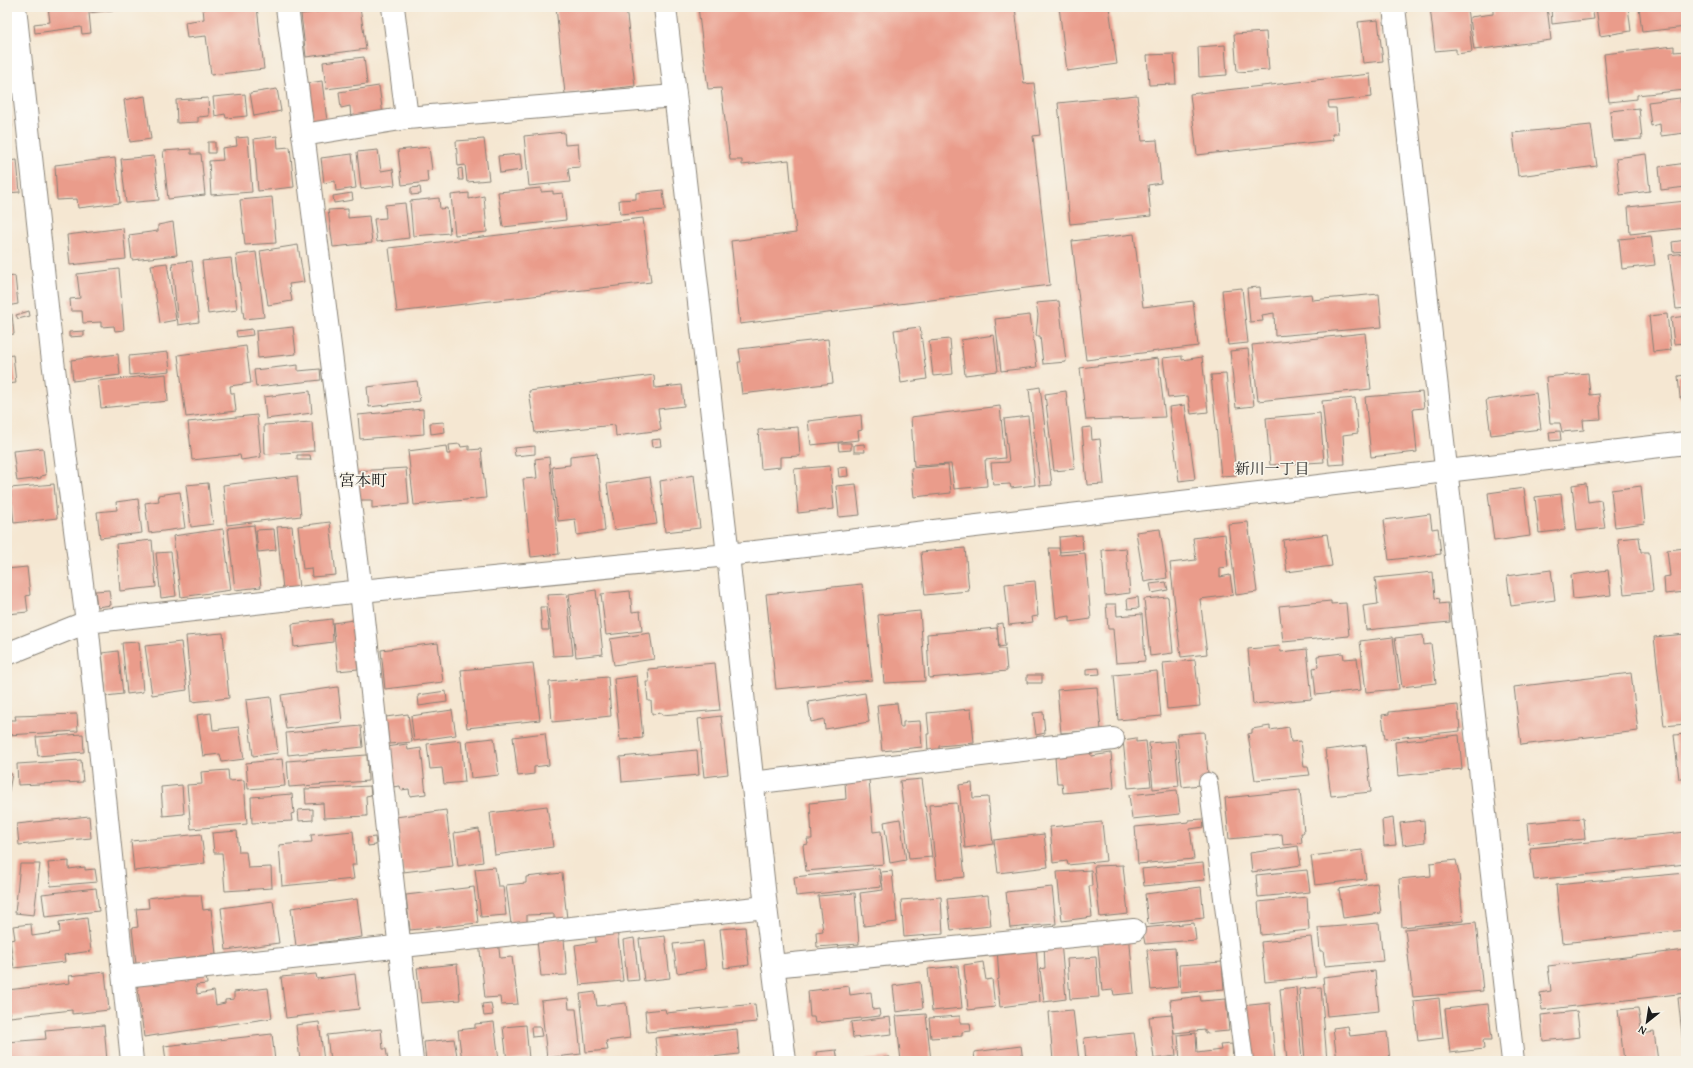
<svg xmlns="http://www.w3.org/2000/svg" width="1693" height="1068" viewBox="0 0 1693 1068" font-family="'Gentium Book Plus','Noto Serif JP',serif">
<rect width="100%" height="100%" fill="#f7f3e8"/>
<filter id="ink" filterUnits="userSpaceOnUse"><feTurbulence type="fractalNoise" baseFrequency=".025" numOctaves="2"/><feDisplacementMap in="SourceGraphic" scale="8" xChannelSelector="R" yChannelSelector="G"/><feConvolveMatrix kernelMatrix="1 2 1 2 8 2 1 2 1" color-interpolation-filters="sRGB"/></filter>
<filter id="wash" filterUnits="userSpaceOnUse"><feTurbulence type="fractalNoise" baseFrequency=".012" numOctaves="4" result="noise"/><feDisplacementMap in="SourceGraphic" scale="16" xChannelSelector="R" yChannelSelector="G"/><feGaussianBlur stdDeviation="0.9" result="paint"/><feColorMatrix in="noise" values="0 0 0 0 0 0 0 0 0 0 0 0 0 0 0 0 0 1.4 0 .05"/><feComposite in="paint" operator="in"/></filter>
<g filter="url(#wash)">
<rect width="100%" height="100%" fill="#f5e7d2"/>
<g id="blocks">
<!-- building -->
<path fill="#ea9c8b" d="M48,7H129V8L89,13L91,33L82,34L81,27L35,33L34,24L50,22Z
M203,7H257L264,69L211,75L206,36L187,38L185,22L204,19Z
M353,7H360L366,49L306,57L301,14Z
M556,7H626L635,86L565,94Z
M698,7H1015L1024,84L1034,83L1040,135L1033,136L1050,285L740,324L731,241L796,233L789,160L742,165V160H730L721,88L708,89Z
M1059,7H1109L1117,64L1067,71Z
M1430,7H1467L1472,52L1456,54V49L1435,51Z
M1508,7H1547L1551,40L1474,50L1470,17L1493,14V9Z
M1551,7H1592L1594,19L1552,24Z
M1596,7H1628L1631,31L1600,36Z
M1639,7H1686V27L1642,32Z
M1378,20L1383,61L1363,63L1358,22Z
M1266,32L1269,70L1237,72L1234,34Z
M1225,45L1227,75L1199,77L1198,47Z
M1674,46V52L1686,51V90L1637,95V99L1609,102L1604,54Z
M1174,54L1176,84L1149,85L1147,55Z
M364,57L367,84L326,89L323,62Z
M1370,74L1372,97L1328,102L1329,108H1336L1338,134H1332L1333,140L1197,155L1190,94Z
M322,81L327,121L308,124L302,84Z
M7,86L12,127L7,128Z
M379,86L383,115L351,119L350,106L341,108L339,92Z
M277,89L281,111L254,116L250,93Z
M245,94L247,116L226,118L225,114L215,116L213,97Z
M1137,95L1142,141L1157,140L1161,183L1148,185L1151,216L1070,224L1058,103Z
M145,96L151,139L130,142L124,100Z
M208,98L209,116L198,117V122L177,123L176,100Z
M1680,98L1685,133L1661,136L1660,124L1651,126L1648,102Z
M1639,108L1642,139L1613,141L1610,111Z
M1591,125L1597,166L1518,176L1513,133Z
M564,132L565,145L578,144L580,167L568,168L570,182L529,186L524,136Z
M277,136L278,148L290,147L294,187L258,191L254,139Z
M248,137L252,192L211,195L209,161L223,160L222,148L237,146L236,138Z
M484,139L489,180L467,182L465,165L458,166L456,141Z
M208,142H215V153H208Z
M429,147L432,170L427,171L428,182L402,185L398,150Z
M191,149V154H201L205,195L168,199L163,151Z
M378,150L381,171L393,169L395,185L361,189L357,152Z
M352,154L356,188L336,191L335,181L324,183L321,158Z
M520,154L522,170L500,173L498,156Z
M1646,154L1650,191L1620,195L1616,158Z
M154,156L159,200L126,203L121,159Z
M115,158L120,203L78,208L77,199L57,200L55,165Z
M17,160L20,192L7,193V161Z
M1686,163V187L1661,190L1659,167Z
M462,168L463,180H459L458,169Z
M420,187L421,194L411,195V188Z
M541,188V192L553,191V194L563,193L566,220L503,227L498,192Z
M663,190L665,210L620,214L619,200L636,199V193Z
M352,193L353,200L334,203L333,196Z
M469,193V199L484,196L487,232L455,235L451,195Z
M272,197L276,243L245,245L240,200Z
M439,198L440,209L447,208L450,233L413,236L410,201Z
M1686,201V228L1630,234L1628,207Z
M405,203L409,238L377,242L374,219L386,218L385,205Z
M348,209V218L369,216L372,243L333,247L328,210Z
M643,218L651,282L397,312L389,248Z
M173,222L177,255L132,260L129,235L158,231V225Z
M123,228L126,259L70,265L67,235Z
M1134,234L1143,307L1193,301L1198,346L1086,360L1072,241Z
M1651,236L1655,265L1622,269L1619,239Z
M1686,240V251L1673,252L1672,242Z
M298,245L304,282L289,284L292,301L268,305L260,251Z
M256,252L264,317L244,319L236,255Z
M1686,253V308L1676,309L1669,255Z
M231,258L237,310L208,314L202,261Z
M192,261L199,322L178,325L172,263Z
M167,263L176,320L160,323L151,265Z
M119,269L124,330L115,331L114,326L101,327V322L83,323L82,311H71L70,299L80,298L77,274Z
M15,276L18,304L7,306V277Z
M1260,287L1261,299L1311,294L1312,300L1379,294L1382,327L1275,336L1274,313L1262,315L1263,321L1250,322L1247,288Z
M1242,288L1248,343L1228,345L1222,290Z
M1059,301L1066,362L1043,364L1040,336H1036L1038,315L1036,303Z
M29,311L30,316L18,319L16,315Z
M12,314L14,334L7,335V315Z
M1667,314L1671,350L1653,352L1649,316Z
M1030,315L1037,367L1001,371L995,319Z
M1686,316V343L1674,344L1671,318Z
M293,327L296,354L258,358L256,331Z
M920,327L927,379L901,383L894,330Z
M252,329L253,335L237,337L236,331Z
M84,331V336L69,337V332Z
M1365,333L1371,389L1258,401L1252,345Z
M994,335L998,371L965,375L961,340Z
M828,339L833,383L742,394L738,362H741L739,349Z
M950,339L953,374L933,376L929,341Z
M246,346L251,383L230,386L231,393H234L236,411L186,417L178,355Z
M1248,349L1254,406L1236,408L1230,351Z
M168,352L170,371L130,375L129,356Z
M118,354L120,375L73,381L71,360Z
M13,355L16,383L7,384V356Z
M1182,356V360L1202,357L1208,412L1191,414L1188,396L1168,398L1163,358Z
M1158,358L1165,417L1086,420L1080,368Z
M298,365V371L320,369L321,380L256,387L254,370Z
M1588,373L1590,395L1599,394L1601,419L1583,420L1584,430L1562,432L1560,423H1550L1546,377Z
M166,374L168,401L101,408L98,381Z
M1226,374L1236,475L1221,476L1211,375Z
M654,375L655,388L682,385L684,406L658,409L661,430L616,436L615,425L535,433L529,391Z
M1686,375V397L1680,398L1678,376Z
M417,381L420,401L369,407L367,387Z
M1040,387L1052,485L1040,486L1029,389Z
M310,391L312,413L266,419L264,397Z
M1066,391L1075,469L1054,471L1045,394Z
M1422,392L1424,408L1413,409L1417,452L1371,457L1365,397Z
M1536,393L1541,429L1491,435L1486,400Z
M1355,398L1358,433L1343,435L1345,464L1329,465L1322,401Z
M1185,405L1195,479L1179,481L1169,407Z
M1000,406L1005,458L985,460L987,486L954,489L951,464L914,466L911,417Z
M423,409L424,434L360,439L358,415Z
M1320,413L1324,462L1270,465L1266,418Z
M257,415L261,457L241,460L240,455L192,460L188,422Z
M861,415L862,430L858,431L859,440L811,445L808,421Z
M1028,416L1035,485L1011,488L1010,484L993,485L991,463L1009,462L1004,419Z
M312,422L314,451L265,454L264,425Z
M444,422L445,432L431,434L430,423Z
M798,427L800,456L780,457V467L761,469L758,430Z
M1091,427L1092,440L1100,439L1104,484L1087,485L1082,428Z
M1560,431L1561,440L1550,441L1549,432Z
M660,439L661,446L652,447L651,440Z
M838,443H851V450L839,451Z
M460,444L461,447L469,446V450L481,449L486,498L414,505L408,451L446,446L447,454H450L449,445Z
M864,444L865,452H854V445Z
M535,446V454L515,456L514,448Z
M43,448L46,475L41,476V478L17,481L13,451Z
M597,453L605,531L577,535L575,519L558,521L552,467L570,465V456Z
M297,455H310L311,460H297Z
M549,457L559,554L531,557L523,479L537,478L535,459Z
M948,465L951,493L914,497L911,468Z
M830,466L834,509L798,513L794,469Z
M847,467L848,476L839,477L838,468Z
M406,468L409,504L372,508V500H358L355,471Z
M694,475L700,528L665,532L660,481Z
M297,476L301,516L227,525L223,485Z
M650,477L657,524L614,530L607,484Z
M208,483L213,524L191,527L186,485Z
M1586,483L1588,502L1601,500L1605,528L1577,531L1572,485Z
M54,484L57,518L14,523L10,488Z
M856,484L860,515L839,517L836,486Z
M1641,486L1645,523L1615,527L1611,490Z
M1524,488L1530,536L1494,541L1488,493Z
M180,492L185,528L149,533L145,503L159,501L158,495Z
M1561,494L1565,530L1539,533L1535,497Z
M138,499L142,533L100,538L97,512L117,510L116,502Z
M1430,514L1432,529L1438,528L1441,554L1389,560L1384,520Z
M330,522L336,575L312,577L311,568L303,569L298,526Z
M1248,522L1257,592L1236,595L1228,524Z
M254,525L261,587L235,590L228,528Z
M292,526L299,588L283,590L277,527Z
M223,529L231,590L181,597L173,536Z
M274,529L276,550L258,552L256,530Z
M1160,529L1167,578L1144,582L1136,532Z
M1225,534L1228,567L1220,568V577L1230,575L1233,595L1200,599L1207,654L1181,657L1170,563L1196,560L1193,538Z
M1327,534L1332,566L1287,572L1283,540Z
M1082,535L1083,550L1060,552L1059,537Z
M1639,537L1641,552H1649L1653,591L1624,594L1618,539Z
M152,540L156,587L120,591L116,544Z
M965,548L969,591L925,595L921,552Z
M1049,548H1059L1060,555L1085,553L1091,619L1070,622V616L1056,618Z
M1126,548L1130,593L1105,596L1102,550Z
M1686,548V592L1665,594L1664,577L1670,576L1667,550Z
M171,552L176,596L161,598L156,553Z
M27,567L30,595L26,596L28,612L7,614V569Z
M1551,570L1555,600L1511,606L1507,576Z
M1608,570L1611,595L1573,599L1571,575Z
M1433,572L1435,598L1440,599L1439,604L1448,603L1450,622L1366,630L1363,606L1378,604L1375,578Z
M1035,581L1038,616L1032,617L1033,622L1009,625L1005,584Z
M1166,582L1168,590L1152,593L1150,584Z
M862,584L872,680L776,689L766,594Z
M109,590L111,605L97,607L95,591Z
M596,590L603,654L576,657L569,594Z
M630,591L632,612L640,611L642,631L606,635L601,594Z
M567,594L573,655L553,656L547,595Z
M1138,597L1139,608L1128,609L1127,599Z
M1168,597L1173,653L1150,656L1144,599Z
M1331,601V604L1346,603L1349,636L1283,642L1279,606Z
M1106,604H1116L1117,616L1142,614L1145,661L1116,663L1113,629H1108Z
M540,607H546L549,630H542Z
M920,611L925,681L884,683L878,615Z
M332,619L333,642L294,647L292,624Z
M353,620L358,669L338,671L333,623Z
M1003,623L1005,646L999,647L997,624Z
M997,628L999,649H1005L1007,671L929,678L927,634Z
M223,633L229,698L192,702L186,636Z
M650,633L654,659L614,665L610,639Z
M1686,634V724L1664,726L1654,637Z
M1423,635L1424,645L1431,644L1436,683L1402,687L1395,638Z
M1393,637L1399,689L1366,692L1360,641Z
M139,642L143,692L127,694L122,643Z
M181,642L187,690L152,695L145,646Z
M438,643L443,682L385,689L381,650Z
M1280,646L1281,652L1307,649L1312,699L1253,704L1248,649Z
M118,651L123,694L106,696L102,653Z
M1343,653L1344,659L1357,658L1361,690L1316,695L1313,668L1318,667L1317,656Z
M1195,660L1200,706L1167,709L1163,663Z
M533,663L540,720L467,728L461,670Z
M715,663L720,710L662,715V713L652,714L651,701H648L646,682H649L648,669Z
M1099,668L1100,674L1086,675V669Z
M1157,671L1161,716L1118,720L1114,675Z
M1631,673L1638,731L1521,745L1514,687Z
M1027,675H1042V683H1027Z
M637,676L643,738L620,740L614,679Z
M608,677L611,716L552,722L549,682Z
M338,687L342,722L286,729L281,695Z
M1097,687L1101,730L1061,733L1057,690Z
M446,691L447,702L419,706L418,695Z
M7,692L10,713H7Z
M865,693L869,722L825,729L824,719L811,722L808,702Z
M271,697L278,753L253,756L246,700Z
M897,703L900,727H903V722L920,721L922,747L882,751L877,705Z
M1458,705L1460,731L1385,739L1382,715L1389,714V712Z
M971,709L974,743L939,746V750L928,751L927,734H929L927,713Z
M452,710L456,735L414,741L411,716Z
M1043,712L1045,733L1036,735L1033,713Z
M211,713L213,730L239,727L244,759L222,762L220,754L203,756L197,715Z
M77,714L78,731L7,735V720H16L15,716Z
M408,714L412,742L389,744L386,717Z
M721,716L728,774L704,777L698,719Z
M361,726L363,747L288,755L286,733Z
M1270,726V730L1289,727L1291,742L1301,741L1304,767H1308L1310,775L1255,780L1248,734L1252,733V729Z
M1204,732L1209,784L1182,787L1177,734Z
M545,733L549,765L534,767V774L518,776L513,737Z
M83,734L84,752L38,756L36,737Z
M1686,734V779H1679L1674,735Z
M1459,735L1462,769L1398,776L1395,742Z
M494,738L499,775L471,778L467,741Z
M1136,738V742L1146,741L1151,786L1128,788L1123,740Z
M461,740L465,782L444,784L442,768L430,769L427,744Z
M1175,741L1179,786L1153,789L1149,743Z
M407,744L408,750L421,748L426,794L410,796L409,789L401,790L400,786L392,787L387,747Z
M1366,745L1371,792L1331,796L1325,750Z
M1090,749L1091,756L1111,753L1114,788L1063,793L1062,783H1057L1055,757Z
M697,750L699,775L622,782L620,757Z
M367,755L368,781L289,787L287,761Z
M282,759L285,786L248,789L246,763Z
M81,760L83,782L18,785L17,764Z
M228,770L229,781L244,780L247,824L191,829L187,785L202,784L201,772Z
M7,773L12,774L8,796H7Z
M869,779L873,832L881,831L884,864L806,871L803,845L808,844L807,839H812L810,803L846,799L845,781Z
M922,779L932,857L909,859L900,781Z
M972,783L973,798L988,797L993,844L965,848L959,785Z
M182,785L184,814L163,816L161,787Z
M370,786L371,795L366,796L367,816L324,818L323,803L306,804L305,789Z
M1177,790L1180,814L1132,819L1129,795Z
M1300,790L1304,833H1301L1302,843L1283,845L1282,834L1229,839L1225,798Z
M292,794L294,813L291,814L292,821L252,823L251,797Z
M957,803L965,877L937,880L929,805Z
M547,806L553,847L495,855L490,813Z
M313,809V820L299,821L298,810Z
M446,810L453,866L403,872L396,817Z
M89,816L91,838L19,845L17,824Z
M1393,818L1396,845L1384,846L1382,820Z
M1583,818L1585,839L1529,844L1527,823Z
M900,819L906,860L890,863L884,822Z
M1203,819L1204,827L1190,829L1194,859L1138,864L1135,827L1189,822V820Z
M1424,820L1425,842L1403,845L1400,823Z
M1102,822L1106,861L1068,865L1067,861L1053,863L1050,827Z
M479,829L483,862L458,866L454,833Z
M237,831L239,852H246L248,868L271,867L272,888L225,891L222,853H214L212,833Z
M353,831L356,865H352L354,879L282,886L279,845L312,842L311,835Z
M1686,832V864L1534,880L1530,848Z
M201,834L205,863L134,871L131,841Z
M1044,834L1048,867L998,873L994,840Z
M375,837L376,845L368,846L367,838Z
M1298,846L1301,865L1252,872L1250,853Z
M1362,850L1366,879L1315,885L1311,856Z
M1456,860L1459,874L1463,921L1402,927L1399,879L1431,876L1430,863Z
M69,861V869L85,867V870L95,869L97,882L51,886L48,863Z
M1203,863L1205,880L1144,886L1142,869Z
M20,864H40L34,915L15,913Z
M1123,865L1128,914L1100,917L1094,866Z
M495,867L498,886H503L506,915L481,917L475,869Z
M879,868L881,887L796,896L794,877Z
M1091,870L1092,886H1089L1092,917L1062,921L1057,872Z
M1307,870L1310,892L1258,897L1256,875Z
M892,871L897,922L864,926L860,893L883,890L881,872Z
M562,873L567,919L554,921V914L527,915V922L511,924L506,885L526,883V877Z
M1686,873V930L1562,943L1556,885Z
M1377,883L1381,913L1343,918L1339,889Z
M474,887L478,923L410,930L406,895Z
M1052,887L1056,924L1010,928L1006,892Z
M1201,887L1204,918L1148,924L1145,894Z
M96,888L99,911L45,917L42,894Z
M855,893L859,944L817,947L816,932L823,931L818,896Z
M172,895H201L203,910L211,909L216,954L136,964L132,928L138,927L136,909L149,908L148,898Z
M988,895L991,926L951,930L947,899Z
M941,897L943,934L904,937L901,900Z
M1307,897L1309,930L1261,935L1258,902Z
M357,899L362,937L296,946L291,908Z
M273,901L279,943L226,950L221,908Z
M87,918L91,951L64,955L65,962L14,968L10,940L15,939L13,926L31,924L32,936L60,932L59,922Z
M1476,922L1483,991L1413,997L1405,929Z
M1194,923L1196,940L1145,944L1142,928Z
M1379,923L1383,961L1325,966L1323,951H1320L1318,928Z
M745,927L749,965L724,968L720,929Z
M617,929L623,981L580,985L575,945L596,942L595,930Z
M1129,932L1134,993L1114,995L1113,990L1102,991L1097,936Z
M665,936L670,978L644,981L639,939Z
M1311,937L1316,977L1265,982L1261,942Z
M634,938L639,980L627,981L623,940Z
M564,939L567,975L541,976L537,941Z
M498,940L500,958L512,957L518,1004L501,1005L500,997L485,998L479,941Z
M703,941L706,969L677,973L673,944Z
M1061,942L1066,999L1044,1002L1040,969L1045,968L1044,944Z
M1036,944L1040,1002L1000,1007L997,980L999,979L997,948Z
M1175,948L1178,987L1151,990L1147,950Z
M1686,950V993L1542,1010L1540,993L1551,991L1548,966Z
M1096,957L1099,997L1070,999L1067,959Z
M983,962L986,980L992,979L995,1007L968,1010L964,965Z
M1222,962L1224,989L1181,993L1179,965Z
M457,964L460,1000L421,1003L417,968Z
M958,966L962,1008L932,1011L928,969Z
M1375,971L1379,1011L1327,1016L1323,977Z
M105,972L109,1010L72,1014V1010L10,1017L7,990L70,983L69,976Z
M206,974L207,984L196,985L197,994L214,991L216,1005L225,1003V1000L234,999V992L268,988L272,1018L144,1037L137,982Z
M316,974L317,979L355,974L359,1009L286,1018L281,977Z
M920,982L923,1008L896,1012L893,986Z
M849,986L850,995L871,992L873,1010L879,1009L880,1016L815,1023L814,1017H810L808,991Z
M1296,987L1302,1061H1287L1280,989Z
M1321,987L1327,1061H1305L1299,989Z
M595,992L597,1006L626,1003L630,1038L606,1041L608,1050L586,1052L580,994Z
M1200,996L1201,1001L1226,999L1229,1031L1205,1033V1030L1174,1033L1170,1000Z
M1686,997V1061H1685L1678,998Z
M568,998L569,1009H576L581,1054L547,1058L541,1001Z
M1439,998L1443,1038L1418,1041L1414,1001Z
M491,1003L493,1015L484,1016L482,1004Z
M1270,1003L1275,1060L1246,1061L1241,1006Z
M755,1004L757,1022L647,1032L645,1011L665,1009L666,1013Z
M1488,1004L1492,1040H1483L1484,1049L1450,1053L1445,1009Z
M1638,1008L1642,1034L1654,1032L1658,1061H1624L1618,1010Z
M1073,1010L1079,1061H1053L1049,1012Z
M1577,1011L1580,1037L1543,1041L1541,1015Z
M926,1014L931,1061H901L896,1016Z
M1172,1015L1176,1056L1154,1059L1149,1017Z
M960,1016V1023H970L971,1031L962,1032V1036L931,1038L929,1018Z
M890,1017L892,1034L853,1038L851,1022Z
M319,1022L324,1061H300L296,1025Z
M494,1022L499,1060L462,1061L458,1030L475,1028V1024Z
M104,1025L107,1061H7V1042L46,1039L45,1030Z
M526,1025L529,1059L507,1061L503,1027Z
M1348,1026L1350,1036L1387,1032L1390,1061H1337L1333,1028Z
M531,1027H540L542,1036L532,1037Z
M381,1029L383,1049H386L388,1061H330L327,1035Z
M737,1029L739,1054L675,1061H658L655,1038Z
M1134,1033L1138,1061H1086L1084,1038Z
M1196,1033L1197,1053L1221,1050L1220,1045L1232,1044L1233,1061H1180L1178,1035Z
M272,1034L275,1061H166L164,1046Z
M454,1039L458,1061H426L424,1042Z
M1021,1046L1023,1061H975L974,1052Z
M836,1050L838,1061H817L816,1052Z
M890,1057V1061H865V1060Z"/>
</g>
</g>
<g filter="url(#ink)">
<use href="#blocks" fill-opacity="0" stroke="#888277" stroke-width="1"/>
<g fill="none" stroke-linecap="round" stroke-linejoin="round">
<defs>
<path id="service" d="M1208,782L1244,1061"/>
<path id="minor" d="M15,7L52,353L87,622L132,1061
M287,7L361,591L412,1061
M393,7L407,118
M303,135L407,118L675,96
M7,654L87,622L361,591L728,555L1686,443
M752,783L1113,739
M773,966L1134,930
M124,976L766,907"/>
<path id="tertiary" d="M665,7L728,555L766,907L785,1061
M1394,7L1513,1061"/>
</defs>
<!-- service casing -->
<use href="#service" stroke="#888277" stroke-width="20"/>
<!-- minor casing -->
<use href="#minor" stroke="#888277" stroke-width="24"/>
<!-- tertiary casing -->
<use href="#tertiary" stroke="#888277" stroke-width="24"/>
<!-- service -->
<use href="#service" stroke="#fff" stroke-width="18"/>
<!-- minor -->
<use href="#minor" stroke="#fff" stroke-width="22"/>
<!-- tertiary -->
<use href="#tertiary" stroke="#fff" stroke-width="22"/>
</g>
</g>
<g text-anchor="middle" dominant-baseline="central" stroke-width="3.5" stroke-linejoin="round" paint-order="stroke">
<!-- neighbourhood labels -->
<g font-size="15" fill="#1c1c1c" stroke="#f7f3e8">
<text x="1272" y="468">新川一丁目</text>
</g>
<!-- quarter labels -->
<g font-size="16" fill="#1c1c1c" stroke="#f7f3e8">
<text x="363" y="480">宮本町</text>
</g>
</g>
<!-- margin -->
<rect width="1693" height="1068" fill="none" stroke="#f7f3e8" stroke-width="24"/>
<!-- north arrow -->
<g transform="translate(1647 1022) rotate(210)" stroke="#f7f3e8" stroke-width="3" paint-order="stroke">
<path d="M0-3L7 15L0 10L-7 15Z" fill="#1c1c1c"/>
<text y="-6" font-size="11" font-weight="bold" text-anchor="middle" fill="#1c1c1c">N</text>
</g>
</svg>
